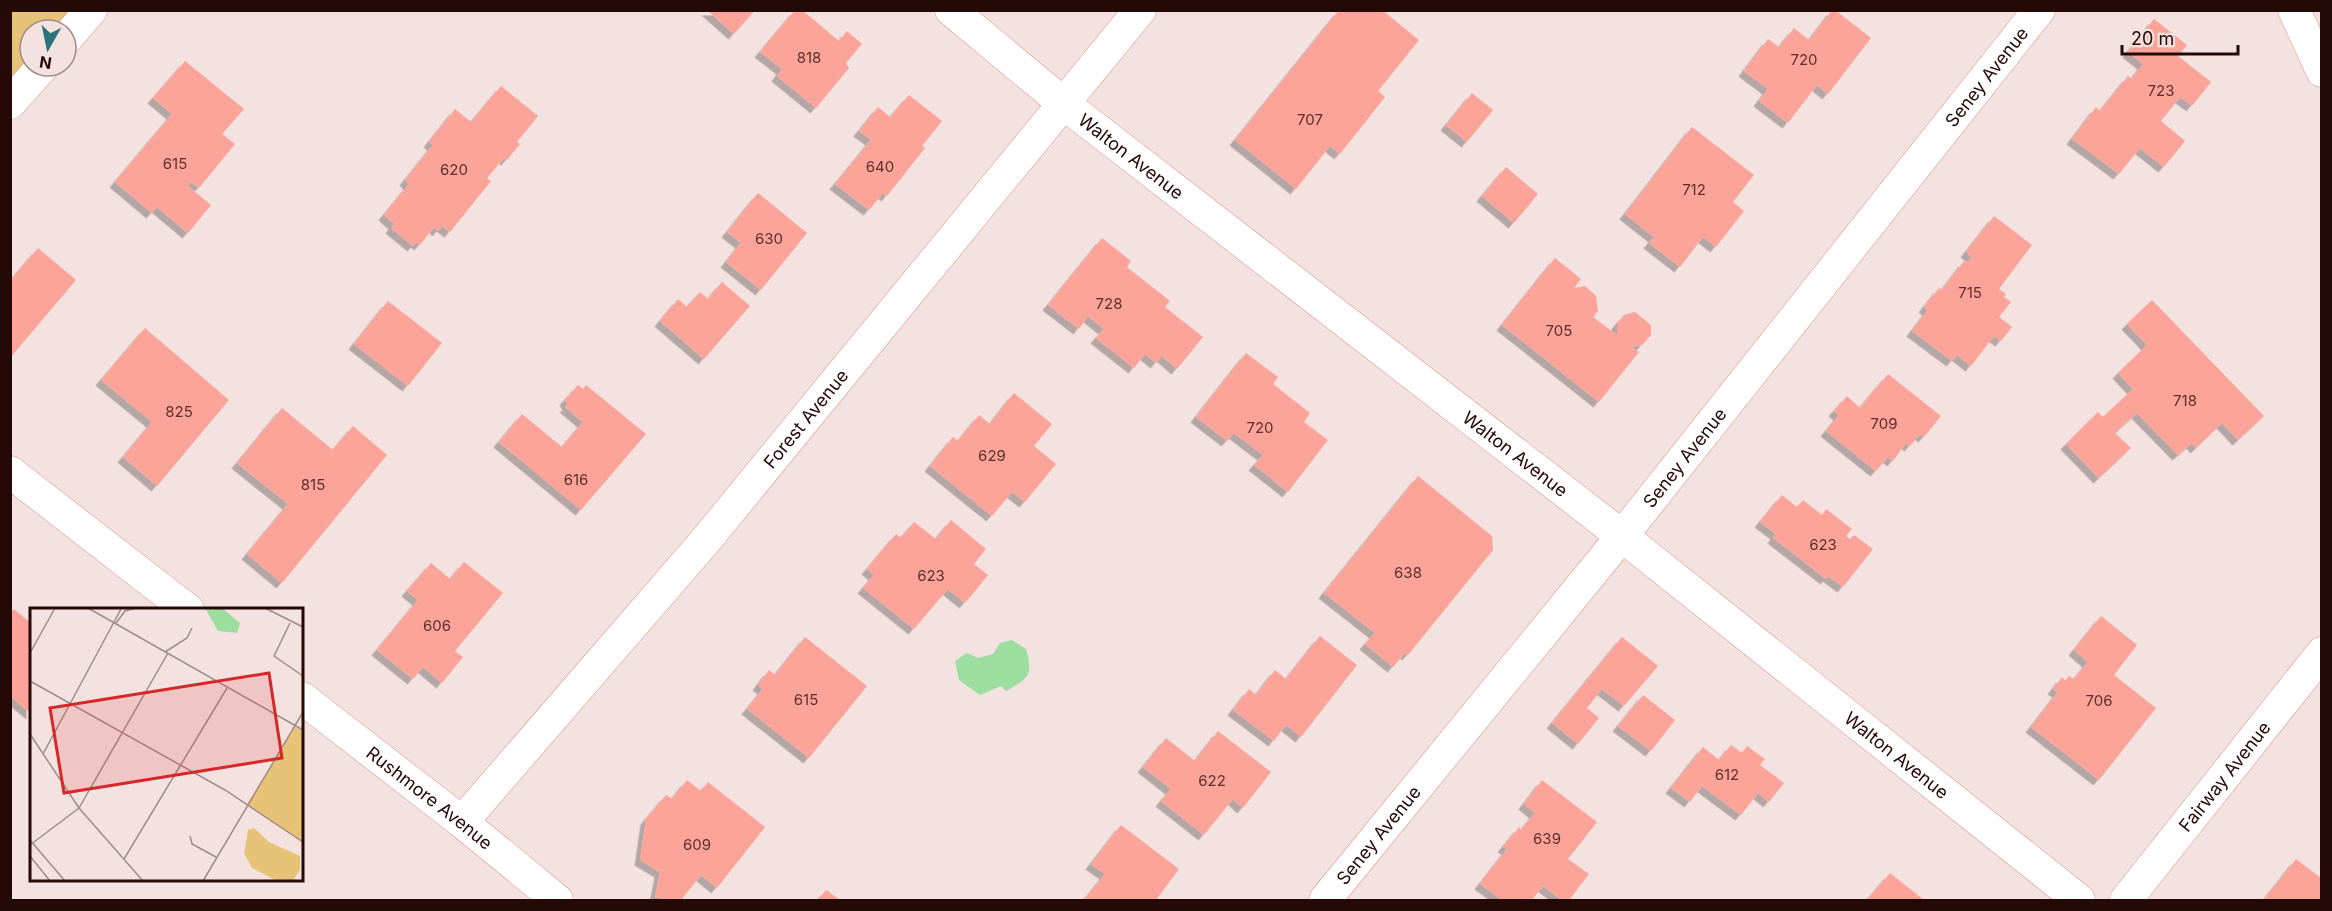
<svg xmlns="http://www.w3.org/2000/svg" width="2332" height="911" viewBox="0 0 2332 911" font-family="Inter,sans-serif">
<defs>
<filter id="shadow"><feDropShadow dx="-5.5" dy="5.5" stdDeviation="0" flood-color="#0004"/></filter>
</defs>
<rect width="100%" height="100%" fill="#f4e2e0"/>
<!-- green -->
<path fill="#e6c377" d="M11,11H74L57,30H30V61L11,84Z"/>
<!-- water -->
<path fill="#9cdda0" d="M1012,640L1026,649C1033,675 1030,678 1006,691L1001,686L980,695L959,680L955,661L967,653L978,658L993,654L1000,643Z"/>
<!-- building -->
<path fill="#fca39a" filter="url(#shadow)" d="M707,10H755L734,34Z
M795,10H802L839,41L847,31L862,44L846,63L849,68L816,108L777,76L782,69L760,52Z
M1339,10H1382L1419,40L1378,91L1385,97L1340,154L1330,146L1296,189L1235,140Z
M1832,10H1835L1871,38L1828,94L1817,85L1788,123L1759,101L1768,89L1744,71L1768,39L1779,47L1794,28L1809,40Z
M2154,19L2187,45L2178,56L2211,82L2192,106L2180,97L2161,121L2185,141L2164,167L2140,148L2119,174L2072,139L2096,107L2100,111L2128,76L2132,79L2143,64L2128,52Z
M185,61L244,109L222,134L235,144L199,188L191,182L188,186L211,205L188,233L157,207L152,213L115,182L172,114L153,98Z
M501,86L538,116L517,142L520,144L507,160L504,158L487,178L491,181L450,232L442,226L438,231L434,227L420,245L416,242L413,246L391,228L394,224L384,215L409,184L405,180L433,145L429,142L455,109L471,122Z
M1472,93L1493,110L1467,142L1446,125Z
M909,95L942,121L922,146L925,148L887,196L883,193L869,210L835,184L871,140L859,131L878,107L890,117Z
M1692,127L1754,175L1733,202L1744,211L1716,247L1703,237L1680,267L1649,243L1654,237L1625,214Z
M1506,167L1538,194L1514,223L1482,196Z
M758,193L807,233L761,290L726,262L741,243L727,232Z
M1994,216L2032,245L1999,289L2006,294L2004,297L2011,302L1999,317L2012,327L2001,341L1994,336L1971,366L1957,355L1952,361L1912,331L1928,310L1924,307L1939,288L1942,290L1964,261L1967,263L1972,257L1966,252Z
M1102,238L1131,261L1127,267L1170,301L1165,307L1203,337L1177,369L1162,356L1156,363L1145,354L1134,368L1096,338L1104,329L1088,316L1079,329L1048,305Z
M38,248L76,280L10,358V281Z
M1555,258L1581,279L1574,288L1585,286L1596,296L1598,311L1593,317L1617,335V324L1624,315L1635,312L1651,325V335L1642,345L1631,347L1639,352L1599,402L1502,325Z
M722,282L750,306L704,359L660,321L678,299L687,307L700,292L708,299Z
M2152,300L2264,416L2238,440L2222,423L2196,448L2192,443L2178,455L2137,413L2115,433L2131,448L2099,478L2066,444L2098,412L2103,417L2133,389L2118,373L2147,345L2127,324Z
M388,301L442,343L408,386L354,344Z
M145,328L229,400L157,486L123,457L152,422L101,380Z
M1246,353L1278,377L1273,384L1310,413L1304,422L1328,440L1288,492L1254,465L1263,455L1234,433L1227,441L1196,417Z
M1888,374L1941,416L1924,437L1920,434L1910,446L1906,443L1893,461L1888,457L1876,471L1826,431L1839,415L1834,411L1847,396L1860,408Z
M578,385L583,389L586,385L646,434L581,510L499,442L522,414L562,447L583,422L565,407L568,405L565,400Z
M1014,393L1052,424L1034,446L1056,464L1025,502L1012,492L992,516L930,466L953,437L958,441L979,415L990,424Z
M282,408L333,450L353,426L387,455L282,583L247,554L288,504L237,463Z
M1418,476L1492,536L1493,550L1408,655L1405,653L1393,667L1365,644L1375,633L1324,593Z
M1782,495L1797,507L1803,500L1822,515L1826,509L1852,529L1846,536L1850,539L1854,535L1873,549L1843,587L1828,576L1826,579L1773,538L1776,534L1760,522Z
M951,520L986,549L974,564L988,575L965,603L948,589L914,629L863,588L874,575L867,569L896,534L901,538L914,522L936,539Z
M464,562L503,593L455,651L463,657L442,683L423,667L413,679L377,650L418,600L407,591L431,563L450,579Z
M14,609L32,624V714L10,696V613Z
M2101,616L2137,645L2114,675L2156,708L2099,780L2031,727L2058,692L2053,689L2062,677L2065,681L2069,676L2074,679L2088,662L2074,650Z
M1320,636L1357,665L1301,737L1286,725L1274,741L1233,710L1249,689L1256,695L1275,670L1286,679Z
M805,637L867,686L809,758L747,709L763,689L758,685L769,670L775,675Z
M1622,637L1658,666L1624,706L1602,689L1587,708L1599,718L1578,744L1552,723Z
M1643,695L1675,720L1651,751L1618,726Z
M1218,731L1271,772L1243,808L1233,799L1204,835L1161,801L1171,789L1143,767L1166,738L1195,761Z
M1731,745L1742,753L1747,746L1765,759L1760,765L1784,783L1769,802L1758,793L1741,815L1702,786L1690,802L1671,788L1703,747L1719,760Z
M687,780L701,791L708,782L765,827L717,888L701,875L681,900H672L655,897L660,872L640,860L646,819L666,795L672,799Z
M1542,780L1597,822L1568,859L1589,874L1569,900H1562L1543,886L1532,900H1502L1480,884L1507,849L1503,847L1519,827L1521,830L1535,813L1524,804Z
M1121,825L1179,869L1156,900L1085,899L1105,874L1091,864Z
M2296,859L2322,879V900H2264Z
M1890,873L1924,900H1867Z
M826,890L840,900H818Z"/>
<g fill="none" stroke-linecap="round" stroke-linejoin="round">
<defs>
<g id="minor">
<path id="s1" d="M951,10L1063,103L1622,536L2079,900"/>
<path d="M2294,10L2322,71"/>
<path d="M66,39L91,10"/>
<path d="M10,103L43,66"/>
<path d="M10,472L188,610"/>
<path id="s2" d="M302,698L462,822L557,900"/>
<path id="s3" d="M462,822L706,540L1140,10"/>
<path id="s4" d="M1325,900L1622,536L2039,10"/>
<path id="s5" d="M2126,900L2322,653"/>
</g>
</defs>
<!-- minor casing -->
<use href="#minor" stroke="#dc8f87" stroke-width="33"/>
<!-- minor -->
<use href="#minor" stroke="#fff" stroke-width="32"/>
</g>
<g text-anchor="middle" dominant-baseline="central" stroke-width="5" stroke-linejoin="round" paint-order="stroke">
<!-- number labels -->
<g font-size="15" fill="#5b302c">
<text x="809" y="57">818</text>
<text x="1804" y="59">720</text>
<text x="2161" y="90">723</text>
<text x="1310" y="119">707</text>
<text x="175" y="163">615</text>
<text x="880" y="166">640</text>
<text x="454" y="169">620</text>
<text x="1694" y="189">712</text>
<text x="769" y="238">630</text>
<text x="1970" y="292">715</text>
<text x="1109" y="303">728</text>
<text x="1559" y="330">705</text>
<text x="2185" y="400">718</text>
<text x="179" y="411">825</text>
<text x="1884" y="423">709</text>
<text x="1260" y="427">720</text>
<text x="992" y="455">629</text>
<text x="576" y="479">616</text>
<text x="313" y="484">815</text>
<text x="1823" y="544">623</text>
<text x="1408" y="572">638</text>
<text x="931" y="575">623</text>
<text x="437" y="625">606</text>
<text x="806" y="699">615</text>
<text x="2099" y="700">706</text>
<text x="1727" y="774">612</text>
<text x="1212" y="780">622</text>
<text x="1547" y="838">639</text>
<text x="697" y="844">609</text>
</g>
<!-- street labels -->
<g font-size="18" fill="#250907" stroke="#f4e2e0">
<text stroke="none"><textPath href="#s4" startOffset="1056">Seney Avenue</textPath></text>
<text stroke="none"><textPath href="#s1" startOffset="232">Walton Avenue</textPath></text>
<text stroke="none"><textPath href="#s3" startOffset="530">Forest Avenue</textPath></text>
<text stroke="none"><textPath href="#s1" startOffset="718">Walton Avenue</textPath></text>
<text stroke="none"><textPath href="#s4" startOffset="570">Seney Avenue</textPath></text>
<text stroke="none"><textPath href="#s1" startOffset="1204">Walton Avenue</textPath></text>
<text stroke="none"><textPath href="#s5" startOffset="158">Fairway Avenue</textPath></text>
<text stroke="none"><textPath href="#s2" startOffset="162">Rushmore Avenue</textPath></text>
<text stroke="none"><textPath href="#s4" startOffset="84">Seney Avenue</textPath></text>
</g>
</g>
<!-- overview -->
<g transform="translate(30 608)">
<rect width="273" height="273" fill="#f4e2e0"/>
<path d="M265,119L273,123V235L217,196ZM224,220L239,234L270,248V261L263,273H247L222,260L214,245L218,222Z" fill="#e6c377"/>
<path d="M175,0H192L210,15L207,25L188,23Z" fill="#9cdda0"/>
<path fill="none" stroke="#a18b89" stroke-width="1.5" d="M58,0L273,122M235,0L273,19M86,15L95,3L106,0M260,15L244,48L273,68M135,44L157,30L162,20M0,45L25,0M0,73L195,182L273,234M0,126L49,200L113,273M13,146L91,1M160,228L162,236L186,249M0,232L35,273M0,237L49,200L138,45M0,248L20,273M94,251L197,80M173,273L273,104"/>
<path fill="#d62828" fill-opacity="0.15" stroke="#d62828" stroke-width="3" d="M239,65L252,150L34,185L20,100Z"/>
<rect width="273" height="273" fill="none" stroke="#250907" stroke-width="3"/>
</g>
<!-- border -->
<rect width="2332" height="911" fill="none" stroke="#250907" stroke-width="24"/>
<!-- north arrow -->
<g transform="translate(48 48) rotate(189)"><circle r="28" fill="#f4e2e0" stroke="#a18b89" stroke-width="1.5"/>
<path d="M0-4.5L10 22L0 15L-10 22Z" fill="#2b747c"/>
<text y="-9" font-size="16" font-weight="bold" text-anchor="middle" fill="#250907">N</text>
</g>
<!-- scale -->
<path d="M2122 45v9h116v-9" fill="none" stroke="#250907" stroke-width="3"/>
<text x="2131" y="45" font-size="18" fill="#250907" stroke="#f4e2e0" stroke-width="4.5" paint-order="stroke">20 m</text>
</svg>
